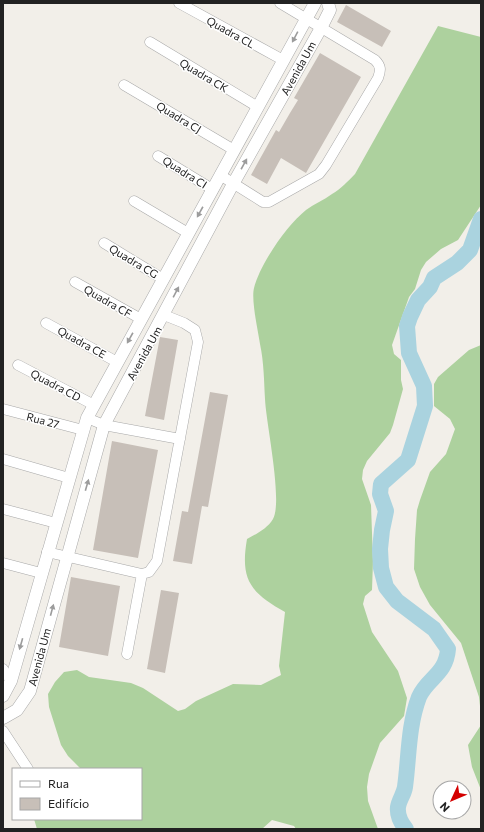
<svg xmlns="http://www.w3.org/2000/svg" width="484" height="832" viewBox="0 0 484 832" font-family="Commissioner,sans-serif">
<rect width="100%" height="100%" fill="#f2efe9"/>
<!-- forest -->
<path fill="#add19e" d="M438,26L481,37V205L458,240L441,249L426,262L421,270L415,289L409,297L392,345L394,354L401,360V380L403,389L393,425L390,433L367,461L363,470L362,479L371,505L373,561L372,590L365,596L363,604L372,632L398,671L407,698L404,716L380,743L369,774L367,787L368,801L378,829H296L294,826L272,820L262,829H37L34,819H141V769H81L68,756L61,745L49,707L48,694L55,682L64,672L77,670L89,677L131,683L143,688L178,711L185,709L196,701L233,684L261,685L281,675L279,666L285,612C250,592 240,580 247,539C256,534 267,529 273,519C283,501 266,423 265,399C264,381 264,363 260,344C258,331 251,300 254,288C260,264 287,225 306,210C314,204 324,200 332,194C341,189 348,181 355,174Z
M481,345V715L479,697L461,643L430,605L420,587L414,569L415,539L417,510L420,500L430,472L446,454L455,429L450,419L434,406V384L438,377L469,350Z
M481,725V790L472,767L468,745Z"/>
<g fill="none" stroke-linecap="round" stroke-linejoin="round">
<!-- river -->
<path stroke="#aad3df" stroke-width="16" d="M406,829C401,823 397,816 398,807C399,800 404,794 405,787C409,758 408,726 419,697C427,678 446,675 448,649L434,629L397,601L386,587L381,568L380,549L382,530L386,511L380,494L381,484L408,460L425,406L424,386L409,353L407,326L410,317L418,300L430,287L434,278L457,263L470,250L481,219"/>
</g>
<!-- building -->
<path fill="#c7bfb8" d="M346,5L391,31L382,47L337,22Z
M320,53L361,77L306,173L281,158L267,184L251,175L276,130L279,132L290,113L298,100L294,98Z
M160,337L178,340L164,420L145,416Z
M210,392L228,395L208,507L202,506L192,564L173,561L182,511L188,512Z
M112,441L158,450L138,558L93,550Z
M71,577L120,586L108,656L59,647Z
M161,590L179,593L165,673L147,669Z"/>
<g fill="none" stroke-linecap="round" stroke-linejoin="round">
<defs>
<path id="minor" d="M179,3L283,60
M150,42L258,107
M124,85L234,150
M158,156L212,189
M220,175L263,202H269L319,174L326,165L378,78C381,70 381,66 375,60L280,3
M134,201L188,233
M104,243L163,279
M75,282L141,319
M46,323L117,362
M18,365L94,405
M3,409L83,430
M87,418L104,425L180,439
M3,459L69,478
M3,509L56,523
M47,552L142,574L149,572L157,561L198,342L195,330L184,323L164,315
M3,563L41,573
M127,654L142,574
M3,669L11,681
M3,731L28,769"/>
<path id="tertiary" d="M3,696L11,681L87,418L315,3
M3,718L17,710L30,691L104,425L233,184L321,28L330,10L328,3"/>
</defs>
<!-- minor casing -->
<use href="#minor" stroke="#a9a9a9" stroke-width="11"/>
<!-- tertiary casing -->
<use href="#tertiary" stroke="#a9a9a9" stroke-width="13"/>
<!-- minor -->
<use href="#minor" stroke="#fff" stroke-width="10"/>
<!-- tertiary -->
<use href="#tertiary" stroke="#fff" stroke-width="12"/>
</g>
<!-- one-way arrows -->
<defs><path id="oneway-solid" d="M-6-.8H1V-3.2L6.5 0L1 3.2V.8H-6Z"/></defs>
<g fill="#9c9c9c">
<use href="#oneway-solid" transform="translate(295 37) rotate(118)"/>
<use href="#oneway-solid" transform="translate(244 164) rotate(-61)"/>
<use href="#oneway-solid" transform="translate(200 212) rotate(119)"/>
<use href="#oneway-solid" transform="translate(176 292) rotate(-62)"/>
<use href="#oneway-solid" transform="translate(130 338) rotate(119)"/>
<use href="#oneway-solid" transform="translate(87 485) rotate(-74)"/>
<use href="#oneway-solid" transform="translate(52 610) rotate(-75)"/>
<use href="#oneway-solid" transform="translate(21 644) rotate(106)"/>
</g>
<g text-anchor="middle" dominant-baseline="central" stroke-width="3" stroke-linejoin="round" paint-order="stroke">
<!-- street labels -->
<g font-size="11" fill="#222" stroke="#fff">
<text transform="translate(231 32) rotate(29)">Quadra CL</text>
<text transform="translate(298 68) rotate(-61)">Avenida Um</text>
<text transform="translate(204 75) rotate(31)">Quadra CK</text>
<text transform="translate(179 117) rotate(31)">Quadra CJ</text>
<text transform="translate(185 172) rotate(32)">Quadra CI</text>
<text transform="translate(134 261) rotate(31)">Quadra CG</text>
<text transform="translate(108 301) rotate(30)">Quadra CF</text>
<text transform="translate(82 342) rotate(29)">Quadra CE</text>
<text transform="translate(144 353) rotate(-61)">Avenida Um</text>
<text transform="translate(56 385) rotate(28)">Quadra CD</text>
<text transform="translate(43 420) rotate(15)">Rua 27</text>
<text transform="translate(39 657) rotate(-75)">Avenida Um</text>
</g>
</g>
<!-- border -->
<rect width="484" height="832" fill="none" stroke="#222222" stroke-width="8"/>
<!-- legend -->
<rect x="12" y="768" width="130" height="52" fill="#ffffff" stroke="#a7a7a7"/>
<rect x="20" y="781" width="20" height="6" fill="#ffffff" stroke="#a7a7a7"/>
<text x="48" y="788" font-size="12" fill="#222222">Rua</text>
<rect x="20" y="798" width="20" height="12" fill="#c7bfb8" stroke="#a7a7a7"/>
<text x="48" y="808" font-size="12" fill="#222222">Edifício</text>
<!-- north arrow -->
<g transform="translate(452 800) rotate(226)"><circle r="19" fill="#ffffff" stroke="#a7a7a7"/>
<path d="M0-3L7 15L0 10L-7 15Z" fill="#d40000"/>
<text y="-6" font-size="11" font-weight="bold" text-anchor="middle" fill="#222222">N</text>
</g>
</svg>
